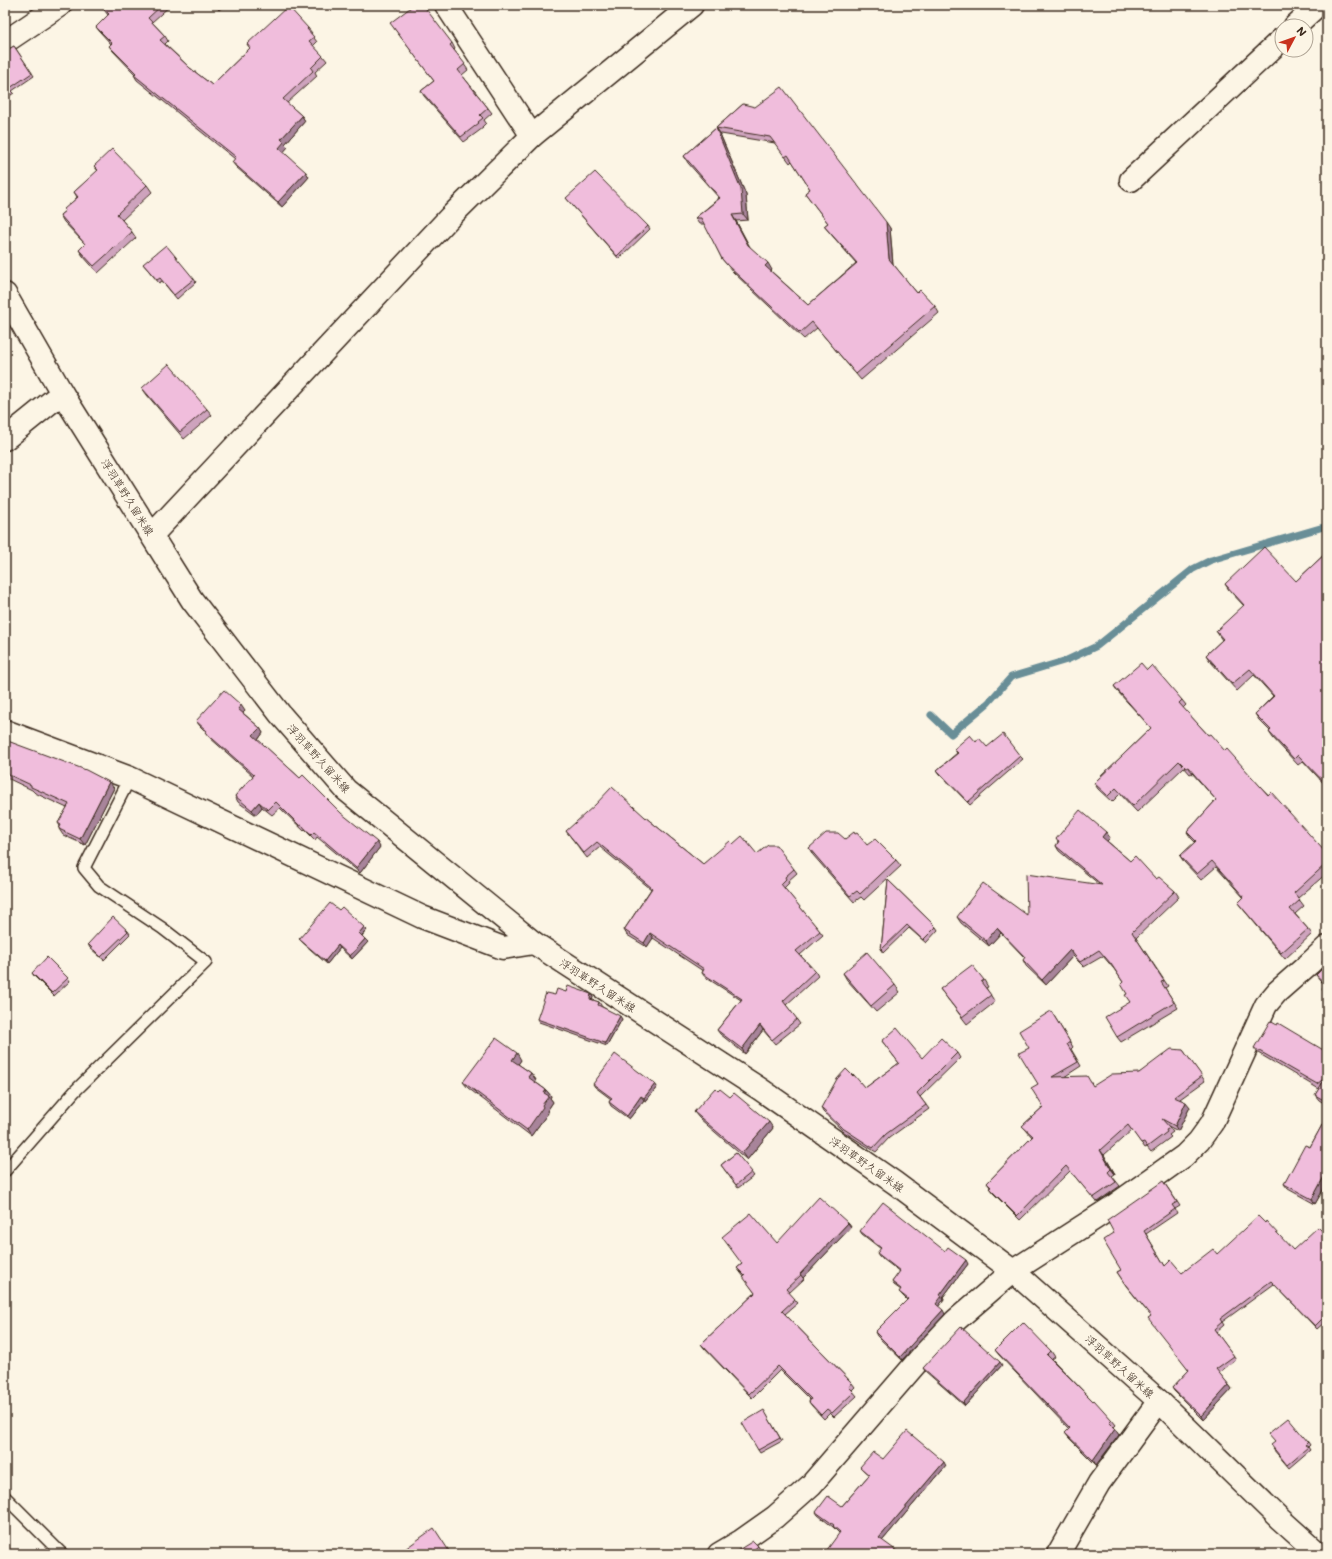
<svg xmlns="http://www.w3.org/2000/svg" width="1332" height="1559" viewBox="0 0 1332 1559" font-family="Mali,'Klee One',sans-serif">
<rect width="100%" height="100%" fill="#fcf5e5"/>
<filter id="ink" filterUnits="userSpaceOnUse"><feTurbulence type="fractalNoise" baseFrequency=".025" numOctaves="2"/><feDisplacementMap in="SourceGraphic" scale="8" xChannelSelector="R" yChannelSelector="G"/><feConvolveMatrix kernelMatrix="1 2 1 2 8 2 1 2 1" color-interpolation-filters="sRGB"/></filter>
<g filter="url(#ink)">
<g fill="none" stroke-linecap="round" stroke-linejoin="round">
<!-- stream -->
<path stroke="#698e97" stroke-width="7" d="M931,715L951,734L988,703L1011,677L1067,660L1097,646L1193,569L1211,560L1327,526"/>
<defs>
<path id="lane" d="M5,1171L75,1091L206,962L162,928L99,886L84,868L130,778
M5,1497L62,1554"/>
<path id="street" d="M446,5L532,136
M1295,26L1318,5
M5,42L60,5
M1131,180L1282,39
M5,439L62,393
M5,731L130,778L422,917L503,948L534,943
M719,1554L741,1541L775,1517L811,1485L924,1354L955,1321L1013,1271L1111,1208L1184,1156L1199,1141L1212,1123L1266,1005L1277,992L1310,963
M1058,1554L1099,1483L1159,1401"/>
<path id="secondary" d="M152,535L450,217L532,136L692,5
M1310,963L1327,947"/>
<path id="primary" d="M5,294L62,393L192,600L280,714L346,790L534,943L760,1089L895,1183L1013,1271L1159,1401L1280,1519L1319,1554"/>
</defs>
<!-- lane casing -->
<use href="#lane" stroke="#3b2a1e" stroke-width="14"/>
<!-- street casing -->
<use href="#street" stroke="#3b2a1e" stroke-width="25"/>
<!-- secondary casing -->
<use href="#secondary" stroke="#3b2a1e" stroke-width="25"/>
<!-- primary casing -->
<use href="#primary" stroke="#3b2a1e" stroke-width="25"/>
<!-- lane -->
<use href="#lane" stroke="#fcf5e5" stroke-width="11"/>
<!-- street -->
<use href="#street" stroke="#fcf5e5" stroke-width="22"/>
<!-- secondary -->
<use href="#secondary" stroke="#fcf5e5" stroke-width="22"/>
<!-- primary -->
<use href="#primary" stroke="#fcf5e5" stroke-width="22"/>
</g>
<!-- wall -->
<path fill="#cea3bd" stroke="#3b2a1e" d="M104,5H171L152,22L165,36L168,41L165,44L190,68L212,85L250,48L247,44L308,28L312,33L311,34L317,42L313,46L323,56L327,61L315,72L317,76L287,103L302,116L305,121L285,144L288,147L283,152L309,177L282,207L236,167L232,162L235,159L137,80L134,75L135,74L113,51L109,46L111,44L100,32L96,27L108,15L102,7Z
M214,5H225L219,10Z
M394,28L452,43L455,49L454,50L468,70L462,75L492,113L484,120L486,123L482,127L483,128L464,142L424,96L421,91L434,81Z
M14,46L34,76L12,91L14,93L5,99V51Z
M743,104L890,228L893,264L917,293L935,306L939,313L861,380L817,328L804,339L733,272L722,259L705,224H699L695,218L719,198L688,163L684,156L716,128L720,134L746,195L748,220L736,221L750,247L772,270L771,271L808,305L856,263L829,232L824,226L828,223L805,193L810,189L792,161L790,163L775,143L721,134L716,128Z
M94,166L147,185L152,192L122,220L132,232L136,238L98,273L83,256L79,250L85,244L64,222L60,215L65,211L77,197L74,192L98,171Z
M566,198L648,226L650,229L619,259Z
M143,264L194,279L196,282L177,299L162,281L159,283Z
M142,388L207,409L212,415L184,439L147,395Z
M1327,552V787L1303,761L1298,765L1273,738L1269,732L1270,731L1259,720L1255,714L1273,696L1254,675L1237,691L1210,661L1206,655L1222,640L1216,631L1244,606L1229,590L1225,584L1296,581Z
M1147,670L1182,700L1186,705L1183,708L1208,735L1225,751L1327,854V873L1298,898L1304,906L1295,914L1308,929L1312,934L1285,959L1242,908L1238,903L1244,898L1216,867L1201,880L1184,862L1180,856L1195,842L1191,838L1187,832L1216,800L1192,773L1190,774L1184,767L1137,812L1120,794L1112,802L1098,789L1094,783L1151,728L1118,692L1114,686Z
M245,711L243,713L260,728L263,733L258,740L300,778L380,847L360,873L317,837L315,840L305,830L304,831L280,808L272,815L262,807L256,815L238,802L235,796L253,776L209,737L205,732H206L200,726L196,721Z
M5,740L114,788L85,845L63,835L59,829L60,826L58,823L67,808L35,793L32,790L5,777Z
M976,742L987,747L1020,756L1023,759L970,805L940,774L937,770L957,753L954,749Z
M645,817L703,864L733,844L794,869L797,873L788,881L789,883L784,888L823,935L800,955L815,971L818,976L786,1005L800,1024L775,1044L763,1030L745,1054L720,1034L717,1030L741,1000L705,977L702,973L703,971L653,938L647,947L627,935L624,930L651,889L600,847L587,858L566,831Z
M1106,832L1110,838L1107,841L1130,861L1175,891L1179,897L1136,938L1168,986L1165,988L1178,1008L1121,1042L1117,1037L1130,1002L1123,982L1114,969L1103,956L1084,967L1073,956L1046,985L1026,966L1023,960L1025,958L1001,933L989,946L961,923L957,917L1027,915L1099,884L1059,851L1056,846L1058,842L1056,839Z
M845,839L867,845L896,860L901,866L864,900L861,897L854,902L813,855L809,848Z
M888,880L936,927L938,930L926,943L909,928L883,953L881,950Z
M339,910L367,930L362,936L368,942L352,959L340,948L327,964L302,942L299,939Z
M128,931L130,934L104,960L90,948L88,944Z
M1327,958V995L1322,988L1325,985L1320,980L1316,975L1325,966L1322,962Z
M32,973L68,978L70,981L54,996L34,976Z
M843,973L895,985L900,992L876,1012L847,980Z
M984,980L988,987L986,988L995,1002L967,1024L940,989Z
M566,992L593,997L592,1000L599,1002L601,1005V1006L622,1019L607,1046L539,1022L537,1019L555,995Z
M1051,1011L1073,1047L1071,1049L1081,1066L1064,1077L1093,1086L1139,1073L1183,1050L1205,1081L1180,1099L1190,1107L1178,1131L1168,1126L1173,1132L1169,1135L1171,1137L1151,1152L1147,1147L1145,1148L1132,1130L1104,1155L1115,1174L1112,1176L1120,1186L1097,1202L1070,1171L1020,1220L993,1193L989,1188L990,1187L987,1183L1032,1137L1026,1130L1022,1126L1043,1107L1038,1084L1029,1048Z
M882,1041L922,1058L957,1053L960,1058L920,1097L929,1109L889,1138L876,1152L844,1132L823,1112L821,1108L853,1076L865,1088L899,1063Z
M1254,1048L1325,1051L1327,1049V1105L1319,1100L1315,1095L1319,1089L1258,1053Z
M521,1060L518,1064L531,1073L536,1080L534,1081L546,1090L551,1096L550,1098L553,1102L547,1111L548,1113L531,1136L468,1088L463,1082Z
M593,1084H655L657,1087L646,1101L644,1100L629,1119L611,1106L609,1102L611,1099L595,1087Z
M718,1091L773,1128L747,1160L699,1118L694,1112Z
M1327,1116V1183L1315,1204L1288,1189L1284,1184L1310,1147Z
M736,1153L754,1176L738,1188L721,1165Z
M1163,1181L1180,1206L1175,1209L1177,1213L1146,1234L1165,1266L1182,1273L1217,1254L1293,1250L1327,1236V1321H1326L1317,1329L1274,1284L1222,1322L1224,1325L1216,1332L1236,1359L1219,1373L1232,1389L1203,1420L1174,1391L1172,1388L1189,1370L1151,1316L1127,1287L1117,1272L1121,1270L1114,1233Z
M848,1223L851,1227L803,1278L804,1279L789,1293L798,1303L785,1314L852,1383L855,1387L852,1390L857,1396L834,1417L830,1413L824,1419L812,1406L809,1402L810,1400L780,1370L752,1398L704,1348L701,1344L755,1293L744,1277L737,1268L742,1264L777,1243Z
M860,1231L945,1251L968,1264L943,1297L944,1299L938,1307L945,1314L902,1360L877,1336L875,1332L907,1300L899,1292L901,1290L894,1285L892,1282L900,1272L879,1256L877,1253L881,1249L862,1234Z
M995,1350L1051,1351L1055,1357L1052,1359L1093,1401L1112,1420L1116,1425L1113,1428L1119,1435L1096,1465L1069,1438L1065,1433L1069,1429L999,1355Z
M1002,1365L965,1406L925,1371L923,1368Z
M766,1414L782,1441L760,1453L758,1450Z
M1308,1442L1310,1445L1308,1447L1310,1450L1289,1468L1273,1449Z
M883,1459L946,1466L882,1541L839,1533L833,1527L818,1515L816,1512L842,1506L869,1475L863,1470L860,1467Z
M758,1546L761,1551L758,1554H732Z"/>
<!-- shaded-wall -->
<path fill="#a8849a" stroke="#3b2a1e" d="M302,116L305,121L285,144L288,147L282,154L279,148L281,139Z
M716,128L720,134L746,195L748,220L743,214Z
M306,172L309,177L282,207L278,202Z
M732,215L736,221L752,252L748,245Z
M886,222L890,228L893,266L889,259Z
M768,263L772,270L770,272L765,266Z
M241,705L245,711L242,714L238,709Z
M260,728L263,733L257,741L253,735Z
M109,782L114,788L85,845L80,839Z
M259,802L262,807L256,815L252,810Z
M1106,832L1110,838L1106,842L1102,837Z
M377,842L380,847L360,873L356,868Z
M364,927L367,930L361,936L359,933Z
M997,928L1001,933L989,946L986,941Z
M650,933L653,938L647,947L644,943Z
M365,939L368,942L352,959L350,956Z
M338,945L340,948L327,964L325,961Z
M1070,950L1073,956L1046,985L1042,980Z
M591,994L593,997L592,1002L590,999Z
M620,1016L622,1019L607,1046L605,1043Z
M760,1025L763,1030L745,1054L742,1049Z
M517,1053L521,1060L517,1066L512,1060Z
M531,1073L536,1080L533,1083L528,1077Z
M655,1084L657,1087L646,1101L644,1098Z
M546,1090L551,1096L550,1098L553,1102L547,1111L548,1113L531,1136L527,1130L544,1093Z
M641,1096L644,1100L629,1119L627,1116Z
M1186,1102L1190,1107L1178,1131L1175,1126Z
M769,1122L773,1128L747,1160L742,1153Z
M1100,1150L1104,1155L1115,1174L1111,1169Z
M1327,1171V1183L1315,1204L1312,1199Z
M848,1223L851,1227L803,1278L800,1274Z
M966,1260L968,1264L943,1297L944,1299L938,1307L936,1304L940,1295Z
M943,1310L945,1314L902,1360L900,1357Z
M1000,1362L1002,1365L965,1406L963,1403Z
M1229,1385L1232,1389L1203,1420L1201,1416Z
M1115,1429L1119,1435L1096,1465L1093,1460Z
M944,1462L946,1466L882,1541L879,1538Z"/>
<!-- building -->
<path fill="#f0bddc" stroke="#3b2a1e" d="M104,5H162L148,18L165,36L160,40L190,68L212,85L250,48L247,44L288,6L308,28L307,29L314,37L309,41L323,56L311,68L313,71L283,99L302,116L281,139L284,142L279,148L306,172L278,202L232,162L236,157L134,75L136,73L109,46L112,43L96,27L109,14L102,7Z
M414,5H423L452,43L450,45L465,64L458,70L488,108L480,115L483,118L478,122L479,123L461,137L421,91L434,81L390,23Z
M14,46L32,73L10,88L11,90L5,94V51Z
M782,87L886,222L889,259L917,293L920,290L935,306L856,374L812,322L800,333L728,266L722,259L701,218H695L720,198L684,156L716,128L741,189L743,214L732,215L748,245L768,263L765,266L808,305L857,263L824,226L828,223L805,193L810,189L788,155L785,157L770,137L716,128L743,104L755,107Z
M112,149L147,185L117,214L132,232L94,266L79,250L85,244L60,215L65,211L64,209L78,197L74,192L98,170L94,166Z
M595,172L648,226L617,256L566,198Z
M166,245L194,279L174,295L160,278L157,280L143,264Z
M169,364L207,409L180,432L142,388Z
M1264,547L1296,581L1327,552V785L1298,755L1294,759L1269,732L1271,730L1255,714L1274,696L1250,669L1232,684L1206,655L1223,639L1216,631L1244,605L1225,584Z
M1141,663L1147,670L1152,665L1182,700L1179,703L1208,735L1210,734L1225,751L1227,749L1268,795L1271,792L1327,854V863L1294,893L1300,900L1290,909L1308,929L1281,953L1238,903L1244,897L1212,861L1197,874L1180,856L1196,841L1187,832L1216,800L1188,767L1186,768L1179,761L1133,806L1116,788L1108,796L1094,783L1151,728L1114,686Z
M224,690L241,705L238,709L260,728L253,735L300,778L303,775L341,813L377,842L356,868L314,832L311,835L302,825L300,826L276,802L268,810L259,802L252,810L235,796L254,775L205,732L207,731L196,721Z
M1003,734L1020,756L968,802L937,770L958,753L954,749L970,735L976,742L979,738L987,747Z
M5,740L86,770L109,782L80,839L59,829L61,825L58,823L69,804L31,787V785L5,773Z
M612,787L645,817L703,864L730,841L733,844L742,836L757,854L768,845H776L794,869L785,877L786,879L781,884L820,931L796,951L815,971L783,1001L797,1019L772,1040L760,1025L742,1049L717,1030L742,999L702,973L704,969L650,933L644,943L624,930L652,888L597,842L584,853L566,831L595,805Z
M1080,810L1106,832L1102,837L1130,861L1135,856L1156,879L1159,877L1175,891L1132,932L1164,981L1161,982L1174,1002L1117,1037L1105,1017L1130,1002L1125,995L1127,994L1121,984L1123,982L1111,964L1099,950L1080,962L1070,950L1042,980L1023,960L1025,957L997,928L986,941L957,917L983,883L1027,915L1026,874L1102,885L1056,846L1059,841L1056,839Z
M854,832L855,834L857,833L867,845L875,839L896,860L860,894L857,891L850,896L809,848L826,833H838L845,839Z
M888,880L936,927L923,940L907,925L881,950Z
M330,903L339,910L342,907L364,927L359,933L365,939L350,956L338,945L325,961L299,939Z
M113,917L128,931L101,957L88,944Z
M867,952L895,985L871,1006L843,973Z
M47,957L68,978L52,993L32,973Z
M1327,958V993L1322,988L1326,984L1316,975L1326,965L1322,962Z
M972,965L984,980L981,982L991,995L962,1017L940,989Z
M568,986L591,994L590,999L599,1002L598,1005L620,1016L605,1043L537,1019L546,993L555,995L557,989L566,992Z
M1051,1011L1070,1042L1067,1044L1078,1062L1052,1077L1087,1076L1093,1086L1112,1074L1139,1073L1171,1049L1183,1050L1202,1076L1174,1097L1186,1102L1175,1126L1162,1119L1170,1128L1166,1130L1167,1132L1147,1147L1144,1142L1141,1143L1128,1125L1100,1150L1111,1169L1108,1172L1116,1182L1093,1198L1066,1166L1017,1216L989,1188L991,1187L987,1183L1033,1136L1022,1126L1043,1107L1031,1088L1038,1084L1019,1053L1029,1048L1019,1031Z
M1270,1021L1277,1025L1278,1023L1325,1051L1327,1049V1102L1315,1095L1326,1077L1317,1084L1254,1048Z
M897,1028L922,1058L941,1038L957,1053L917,1093L926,1105L886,1134L873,1148L841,1127L821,1108L837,1079L846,1069L853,1076L854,1075L865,1088L899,1063L882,1041Z
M496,1038L517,1053L512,1060L531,1073L528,1077L546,1090L544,1093L549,1096L542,1105L543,1107L527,1130L463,1082Z
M615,1054L655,1084L644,1098L641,1096L627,1116L609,1102L612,1098L593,1084Z
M715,1088L718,1091L720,1089L730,1097L734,1093L769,1122L742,1153L694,1112Z
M1327,1116V1171L1312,1199L1284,1184L1305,1145L1310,1147Z
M736,1153L752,1172L736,1185L721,1165Z
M1163,1181L1177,1202L1172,1205L1175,1209L1144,1231L1165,1266L1171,1260L1182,1273L1213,1249L1217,1254L1258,1216L1265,1223L1266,1221L1293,1250L1318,1227L1327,1236V1320L1324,1317L1315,1326L1271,1281L1220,1319L1222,1322L1214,1329L1234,1356L1216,1369L1229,1385L1201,1416L1172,1388L1189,1370L1148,1318L1151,1316L1125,1284L1117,1272L1121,1270L1103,1240L1114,1233L1107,1220Z
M819,1197L848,1223L800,1274L801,1275L786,1289L795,1299L782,1311L852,1383L849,1387L854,1392L832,1413L827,1409L821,1415L809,1402L811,1399L778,1366L749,1394L701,1344L755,1293L743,1277L745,1276L737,1268L742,1264L722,1237L751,1213L777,1243Z
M883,1202L945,1251L948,1247L966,1260L940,1295L942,1296L936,1304L943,1310L900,1357L875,1332L908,1299L899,1292L901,1289L892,1282L900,1271L877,1253L881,1248L860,1231Z
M1023,1322L1051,1351L1047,1355L1093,1401L1094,1400L1112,1420L1109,1423L1115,1429L1093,1460L1065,1433L1070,1428L995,1350Z
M961,1327L1000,1362L963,1403L923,1368Z
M764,1410L780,1438L758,1450L742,1423Z
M1288,1418L1308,1442L1305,1445L1308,1447L1287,1465L1271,1445L1275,1442L1268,1434Z
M907,1431L944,1462L879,1538L901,1554H824L840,1532L833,1526L834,1525L816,1512L828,1496L842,1506L869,1475L860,1467L873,1452L883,1459Z
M434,1528L451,1554H408L405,1549Z
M753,1541L758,1546L750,1553L751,1554H732Z
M1287,1550L1291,1554H1282Z
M1143,1551L1146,1554H1139Z"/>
</g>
<g text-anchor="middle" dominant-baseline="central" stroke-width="3" stroke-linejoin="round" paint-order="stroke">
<!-- street labels -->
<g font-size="11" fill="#3b2a1e" stroke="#fcf5e5">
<text transform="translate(128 497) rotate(58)">浮羽草野久留米線</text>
<text transform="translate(319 758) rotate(48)">浮羽草野久留米線</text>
<text transform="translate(598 985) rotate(33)">浮羽草野久留米線</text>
<text transform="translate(867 1164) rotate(35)">浮羽草野久留米線</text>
<text transform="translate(1120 1366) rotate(42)">浮羽草野久留米線</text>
</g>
</g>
<!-- margin -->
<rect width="1332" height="1559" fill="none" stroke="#fcf5e5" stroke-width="20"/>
<rect x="10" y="10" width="1312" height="1539" fill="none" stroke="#3b2a1e" stroke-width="1.5" filter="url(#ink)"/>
<!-- north arrow -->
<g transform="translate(1294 38) rotate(49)"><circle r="19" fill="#fcf5e5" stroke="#afa495"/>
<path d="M0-3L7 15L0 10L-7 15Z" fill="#c8321e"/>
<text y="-6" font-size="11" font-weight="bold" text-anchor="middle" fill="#3b2a1e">N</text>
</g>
</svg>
